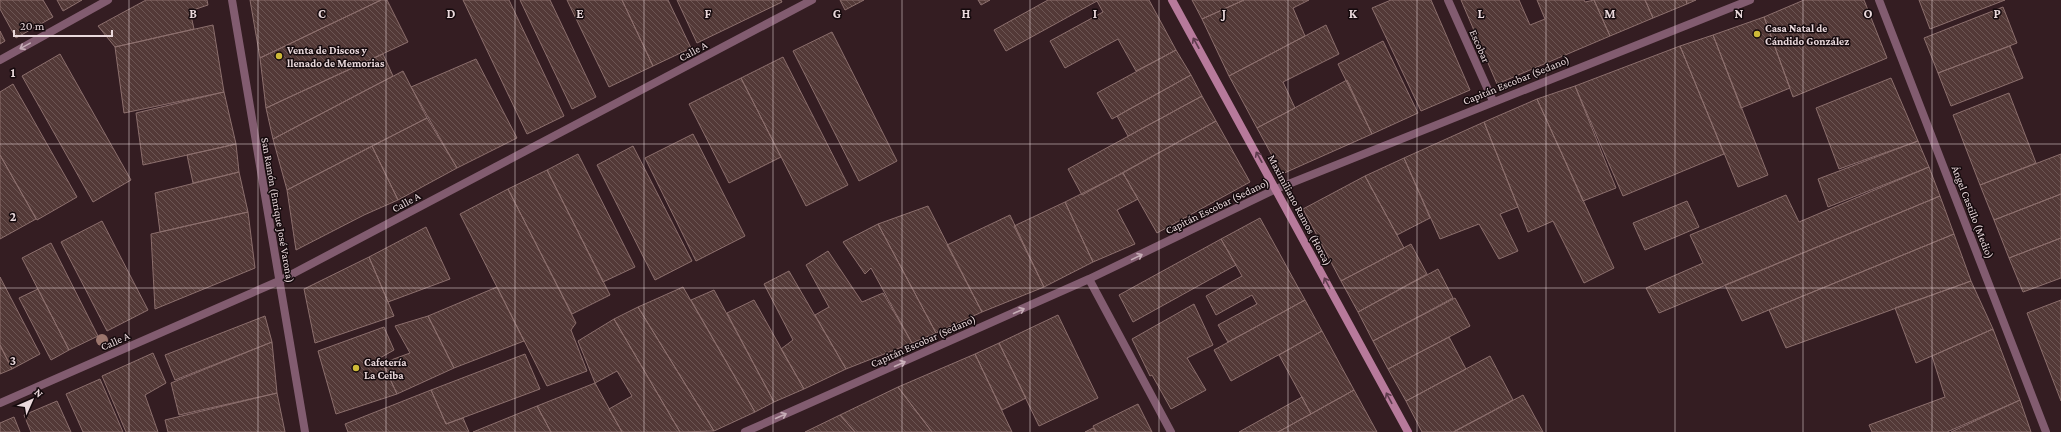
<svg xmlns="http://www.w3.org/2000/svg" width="2061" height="432" viewBox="0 0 2061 432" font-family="'Crimson Pro',serif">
<defs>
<pattern id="building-back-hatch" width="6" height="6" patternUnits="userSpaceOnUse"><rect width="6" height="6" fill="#533937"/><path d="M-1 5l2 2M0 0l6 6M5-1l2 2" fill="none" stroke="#6c5553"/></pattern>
</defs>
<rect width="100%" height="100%" fill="#341d22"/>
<!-- building -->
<path fill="url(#building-back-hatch)" stroke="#8c6f6d" d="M0,0H43L53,17L16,38L0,9Z
M57,0H82L63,11Z
M146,0H207L208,5L190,11L194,29L115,47L98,26Z
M250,0H381L260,58Z
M381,0H387L408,42L266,108L260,58Z
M463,0H509L564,116L527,134Z
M520,0H550L596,97L572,109Z
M567,0H622L653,66L609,87Z
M622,0H668L691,48L653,66Z
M677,0H781L782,2L697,43Z
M840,0H864L845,10Z
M978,0H990L981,5Z
M1048,0H1149L1176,50L1136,71L1118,39L1065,68L1050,41L1103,12L1097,1L1006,51L994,30Z
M1192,0H1244L1202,19Z
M1244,0H1309L1293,8L1305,36L1229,76L1202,19Z
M1391,0H1431L1470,90L1421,111L1372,8Z
M1461,0H1519L1530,25L1545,19L1537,0H1584L1585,2L1594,0L1610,36L1497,84Z
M1594,0H1645L1653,18L1610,36Z
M1645,0H1686L1687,4L1653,18Z
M1686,0H1696L1687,4Z
M1804,0H1864L1887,58L1793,97L1764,17Z
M1919,0H2005L1930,29Z
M2003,7L2017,43L1938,73L1924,38Z
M1764,17L1790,88L1741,108L1713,35Z
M213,25L224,92L124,113L115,47Z
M1326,25L1339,54L1283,82L1295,108L1257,128L1229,76Z
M0,31L5,41L0,44Z
M832,32L897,161L859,181L793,51Z
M1713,35L1768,175L1738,187L1680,46Z
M1383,41L1418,113L1372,134L1338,64Z
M1680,46L1724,154L1623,196L1575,86Z
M2010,46L2023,78L1951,106L1938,73Z
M1176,50L1191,75L1112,119L1097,93Z
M60,54L131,180L93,202L22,76Z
M383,54L393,76L273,139L266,108Z
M783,57L848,185L806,206L741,78Z
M476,59L517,138L457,168L411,87Z
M403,71L427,118L287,190L273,139Z
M1191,75L1202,96L1128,136L1117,116Z
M741,78L781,157L729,183L689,104Z
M1891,78L1918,141L1839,169L1816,108Z
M1347,80L1372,134L1282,174L1257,128Z
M13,84L77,197L37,220L0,155V92Z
M1575,86L1616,188L1583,201L1537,99Z
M224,92L236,144L143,165L136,113Z
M2009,93L2036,163L1980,185L1953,115Z
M1202,96L1216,121L1082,195L1068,169Z
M1537,99L1614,268L1584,283L1553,221L1528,232L1484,122Z
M427,118L457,168L398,200L372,146Z
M1216,121L1250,182L1157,233L1123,173Z
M1484,122L1518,207L1500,214L1518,251L1499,259L1479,224L1440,239L1404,158Z
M693,134L745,236L696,261L645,158Z
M1918,141L1929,167L1828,207L1818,179Z
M236,144L239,172L193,183L187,155Z
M372,146L398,200L364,215L296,250L287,190Z
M633,146L692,261L655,280L597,165Z
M578,154L635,267L603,282L547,170Z
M2061,154V194L1994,220L1980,185Z
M0,155L36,219L0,239Z
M1404,158L1430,218L1397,235L1365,176Z
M1929,167L1940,196L1659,313L1646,288L1703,263L1690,235L1786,195L1799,222Z
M547,170L610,295L572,314L508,189Z
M239,172L248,212L160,232L155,193Z
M1123,173L1138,199L1117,210L1135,244L1093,262L1065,202Z
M1365,176L1404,248L1341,281L1303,209Z
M508,189L576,323L571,330L587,371L547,386L460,214Z
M2061,194V238L2009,258L1994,220Z
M1940,196L1954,234L1742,321L1725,285Z
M1687,201L1699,227L1645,250L1633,223Z
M1065,202L1093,262L1044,287L1014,226Z
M928,206L982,312L936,333L878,224Z
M248,212L255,268L155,309L151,234Z
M1010,215L1044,287L982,312L947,245Z
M1260,218L1305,300L1228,342L1218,325L1257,304L1252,295L1216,315L1206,296L1242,276L1221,239Z
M102,221L148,310L107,331L61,242Z
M878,224L936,333L912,343L871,268L865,274L843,242Z
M426,227L450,279L388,302L369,257Z
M1954,234L1971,281L1786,348L1769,310Z
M2061,238V278L2023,292L2009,258Z
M1221,239L1236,265L1133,322L1119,295Z
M51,243L98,336L69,350L22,258Z
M1411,244L1427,274L1358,312L1341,281Z
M828,251L862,302L883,293L912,343L846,369L815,315L829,307L806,265Z
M369,257L394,316L315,343L304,289Z
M1438,269L1453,298L1373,341L1358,312Z
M789,271L846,369L804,389L781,349L793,340L764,284Z
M0,277L40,354L12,369L0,345Z
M1971,281L1993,329L1916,363L1895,308Z
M497,287L524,341L454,368L428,316Z
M683,287L755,412L714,431L638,307Z
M38,289L69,350L51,360L19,298Z
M714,290L774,402L755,412L691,300Z
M1455,298L1470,326L1388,369L1373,341Z
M754,300L804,389L774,402L727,313Z
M1305,300L1322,331L1231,381L1214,350Z
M2061,300V401L2027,313Z
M1194,304L1213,345L1187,358L1206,390L1171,409L1152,375L1150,376L1132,339Z
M638,307L714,431L680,432L614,319Z
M1058,315L1098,398L1039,426L999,343Z
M265,316L272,342L175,380L165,355Z
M428,316L454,368L397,394L383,363L410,353L395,326Z
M614,319L680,432H622L609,409L632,396L617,371L595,383L578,341Z
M384,327L394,350L380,358L397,394L336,414L318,351Z
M1993,329L2020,400L1947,432H1872L1869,425L1945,397L1932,356Z
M1322,331L1354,390L1311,414L1279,355Z
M1449,337L1466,369L1406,401L1388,369Z
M272,342L277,393L179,415L171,383Z
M999,343L1026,398L1002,410L975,354Z
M0,345L12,369L0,374Z
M153,353L166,383L145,395L158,432H126L102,376Z
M525,354L540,389L446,424L431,390Z
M975,354L1012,432H932L898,387Z
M1490,356L1513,400L1453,432H1422L1406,401Z
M100,379L123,432H83L66,394Z
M595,383L622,432H551L537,406Z
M898,387L932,432H855L840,415Z
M431,390L446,424L463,418L469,432H348L345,424Z
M1354,390L1377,432H1278Z
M277,393L285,432H168L165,420Z
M1523,395L1543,432H1454Z
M1302,397L1311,414L1278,432H1239Z
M2020,400L2031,432H1951Z
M57,401L71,432H31L24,415Z
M1138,404L1152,432H1096L1093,426Z
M537,406L551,432H473Z
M840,415L855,432H805Z
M14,417L20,432H0V423Z
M1093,428L1096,432H1085Z"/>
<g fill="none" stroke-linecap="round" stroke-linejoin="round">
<!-- street -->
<path stroke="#825c70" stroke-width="8" d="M232,0L305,432
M1448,0L1493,101
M1879,0L2046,432
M0,60L108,0
M1089,279L1171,432
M0,403L279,281L812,0
M745,432L1089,279L1276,189L1750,0"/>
<!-- secondary -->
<path stroke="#b77a9b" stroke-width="8" d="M1172,0L1408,432"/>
</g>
<!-- trees -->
<circle fill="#9c766d" cx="102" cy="340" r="6"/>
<!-- one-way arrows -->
<defs><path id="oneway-shaft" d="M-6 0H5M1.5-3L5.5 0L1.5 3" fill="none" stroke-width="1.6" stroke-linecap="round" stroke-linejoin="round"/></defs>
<g stroke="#5e3c4d">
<use href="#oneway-shaft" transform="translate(1196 43) rotate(-119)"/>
<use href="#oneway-shaft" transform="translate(1259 157) rotate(-119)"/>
<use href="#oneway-shaft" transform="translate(1327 283) rotate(-118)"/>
<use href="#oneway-shaft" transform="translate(1389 398) rotate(-118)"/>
</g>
<g stroke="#c6adb6">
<use href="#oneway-shaft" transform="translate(25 46) rotate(151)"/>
<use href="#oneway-shaft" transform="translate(1137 257) rotate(-26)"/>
<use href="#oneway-shaft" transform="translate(1019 311) rotate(-24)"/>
<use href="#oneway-shaft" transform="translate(900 364) rotate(-24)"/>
<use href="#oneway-shaft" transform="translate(781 416) rotate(-24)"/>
</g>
<!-- grid -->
<path fill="none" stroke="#ead9dc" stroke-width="1" stroke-opacity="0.55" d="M129,0V432M258,0V432M386,0V432M515,0V432M644,0V432M773,0V432M902,0V432M1030,0V432M1159,0V432M1288,0V432M1417,0V432M1546,0V432M1675,0V432M1803,0V432M1932,0V432M0,144H2061M0,288H2061"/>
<!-- markers -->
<g fill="#cdb938" stroke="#150a0d" stroke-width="1.5">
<circle cx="1757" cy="34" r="4"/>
<circle cx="279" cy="56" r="4"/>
<circle cx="356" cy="368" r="4"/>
</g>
<g text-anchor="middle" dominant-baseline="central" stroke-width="3" stroke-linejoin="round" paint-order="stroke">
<!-- poi labels -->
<g font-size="11" font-weight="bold" fill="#ead9dc" stroke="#150a0d" text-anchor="start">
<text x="1765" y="28">Casa Natal de<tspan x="1765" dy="13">Cándido González</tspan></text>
<text x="287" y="50">Venta de Discos y<tspan x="287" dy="13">llenado de Memorias</tspan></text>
<text x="364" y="362">Cafetería<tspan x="364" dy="13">La Ceiba</tspan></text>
</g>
<!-- street labels -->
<g font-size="11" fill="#ead9dc" stroke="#150a0d">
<text transform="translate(1480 46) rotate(66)">Escobar</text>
<text transform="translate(693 51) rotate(-28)">Calle A</text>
<text transform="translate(1516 80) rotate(-22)">Capitán Escobar (Sedano)</text>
<text transform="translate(406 202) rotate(-28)">Calle A</text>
<text transform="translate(1217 206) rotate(-26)">Capitán Escobar (Sedano)</text>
<text transform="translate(278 210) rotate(80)">San Ramón (Enrique José Varona)</text>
<text transform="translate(1300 210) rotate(62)">Maximiliano Ramos (Horca)</text>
<text transform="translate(1973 212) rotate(69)">Ángel Castillo (Medio)</text>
<text transform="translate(115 341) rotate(-24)">Calle A</text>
<text transform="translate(923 341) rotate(-24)">Capitán Escobar (Sedano)</text>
</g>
</g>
<g font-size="13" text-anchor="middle" font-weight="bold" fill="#ead9dc" stroke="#150a0d" stroke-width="3" stroke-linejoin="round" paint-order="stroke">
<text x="193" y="18">B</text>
<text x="322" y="18">C</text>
<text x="451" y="18">D</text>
<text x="580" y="18">E</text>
<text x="708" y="18">F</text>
<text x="837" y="18">G</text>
<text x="966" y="18">H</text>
<text x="1095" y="18">I</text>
<text x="1224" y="18">J</text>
<text x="1353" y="18">K</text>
<text x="1481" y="18">L</text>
<text x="1610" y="18">M</text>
<text x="1739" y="18">N</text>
<text x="1868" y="18">O</text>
<text x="1997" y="18">P</text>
<text x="13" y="77">1</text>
<text x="13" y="221">2</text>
<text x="13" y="365">3</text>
</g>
<!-- north arrow -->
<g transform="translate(32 400) rotate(45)" stroke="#150a0d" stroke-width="3" paint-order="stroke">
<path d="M0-3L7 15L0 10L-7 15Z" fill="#ead9dc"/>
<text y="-6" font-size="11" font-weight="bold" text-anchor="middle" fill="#ead9dc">N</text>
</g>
<!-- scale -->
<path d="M14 30v6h98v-6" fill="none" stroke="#ead9dc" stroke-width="2"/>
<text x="20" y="30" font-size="12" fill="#ead9dc" stroke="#150a0d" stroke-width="3" paint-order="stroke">20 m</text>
</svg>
